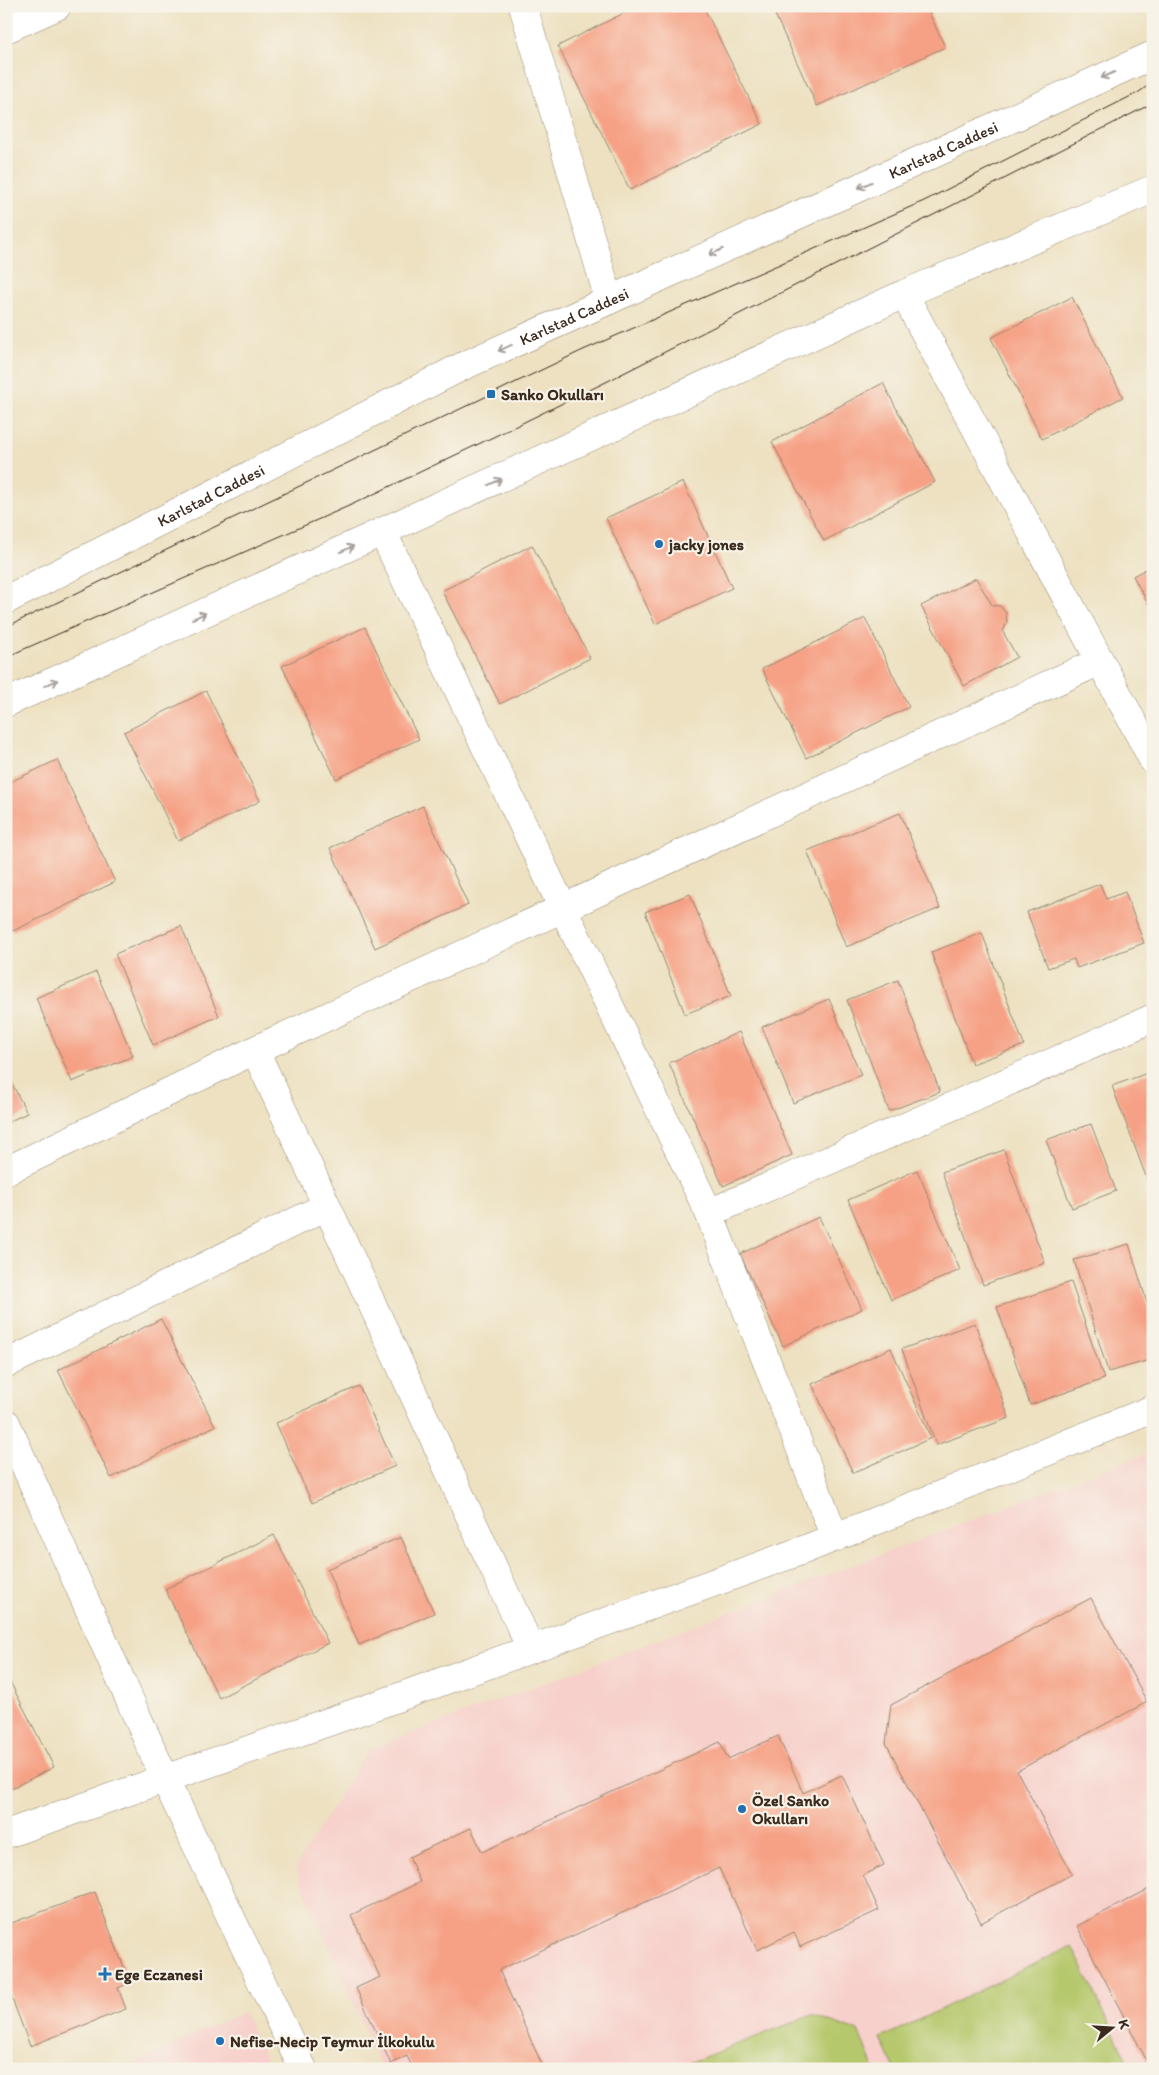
<svg xmlns="http://www.w3.org/2000/svg" width="1159" height="2075" viewBox="0 0 1159 2075" font-family="Itim,sans-serif">
<rect width="100%" height="100%" fill="#f7f3e8"/>
<filter id="ink" filterUnits="userSpaceOnUse"><feTurbulence type="fractalNoise" baseFrequency=".02" numOctaves="2"/><feDisplacementMap in="SourceGraphic" scale="10" xChannelSelector="R" yChannelSelector="G"/><feConvolveMatrix kernelMatrix="1 2 1 2 8 2 1 2 1" color-interpolation-filters="sRGB"/></filter>
<filter id="wash" filterUnits="userSpaceOnUse"><feTurbulence type="fractalNoise" baseFrequency=".0096" numOctaves="4" result="noise"/><feDisplacementMap in="SourceGraphic" scale="20" xChannelSelector="R" yChannelSelector="G"/><feGaussianBlur stdDeviation="1.12" result="paint"/><feColorMatrix in="noise" values="0 0 0 0 0 0 0 0 0 0 0 0 0 0 0 0 0 1.4 0 .05"/><feComposite in="paint" operator="in"/></filter>
<g filter="url(#wash)">
<rect width="100%" height="100%" fill="#ede1c1"/>
<!-- built -->
<path fill="#f7d0cb" d="M1153,1451V2069H382L295,1868L368,1750Z
M243,2012L271,2069H123Z"/>
<!-- green -->
<path fill="#b5c86c" stroke="#787945" d="M1072,1946L1131,2069H895L881,2038Z
M812,2015L858,2031L875,2069L676,2068Z"/>
<g id="blocks">
<!-- building -->
<path fill="#f6a185" d="M638,6H703L762,124L630,190L558,46Z
M771,6H926L945,47L817,106Z
M1072,297L1123,397L1042,439L991,338Z
M883,383L935,482L824,541L772,442Z
M683,482L732,588L655,624L606,518Z
M532,545L590,658L500,704L442,591Z
M1153,565V613L1133,576Z
M976,578L992,605L1000,606L1006,613L1007,622L1003,632L1017,657L964,686L921,606Z
M865,618L909,707L806,758L762,669Z
M365,627L419,739L336,779L282,666Z
M206,691L260,801L178,841L124,732Z
M57,760L115,882L13,931L6,916V784Z
M423,806L468,905L375,948L330,848Z
M900,813L940,908L846,947L807,851Z
M1100,884L1106,899L1125,892L1144,943L1077,968L1074,959L1048,968L1027,912Z
M690,894L731,996L685,1014L645,912Z
M181,926L219,1016L153,1045L115,954Z
M982,933L1024,1045L972,1064L931,952Z
M96,972L133,1056L72,1082L36,998Z
M898,980L940,1092L889,1111L847,1000Z
M829,999L861,1075L793,1103L762,1027Z
M739,1032L792,1155L723,1186L669,1063Z
M1153,1071V1195L1112,1086Z
M6,1072L27,1113L6,1123Z
M1091,1124L1116,1191L1072,1208L1046,1140Z
M1004,1150L1045,1263L983,1285L942,1172Z
M917,1170L960,1270L891,1300L848,1200Z
M819,1217L862,1309L783,1346L740,1254Z
M1129,1244L1153,1322V1359L1108,1372L1074,1260Z
M1071,1282L1104,1379L1030,1405L997,1307Z
M161,1319L215,1426L111,1478L58,1370Z
M975,1323L1009,1418L936,1445L902,1349Z
M891,1348L931,1438L853,1473L812,1384Z
M359,1386L395,1466L312,1503L276,1423Z
M274,1535L328,1643L219,1698L165,1589Z
M401,1537L434,1613L359,1645L327,1569Z
M1091,1598L1147,1702L1017,1771L1072,1874L981,1923L886,1743L891,1705Z
M6,1674L54,1767L6,1791Z
M778,1736L803,1793L842,1775L884,1865L863,1875L879,1910L800,1947L794,1932L757,1950L719,1868L499,1970L544,2069H413L407,2056L391,2064L356,1988L380,1977L351,1915L420,1882L409,1857L471,1828L482,1852L720,1742L728,1759Z
M1153,1887V2069H1151L1077,1926Z
M95,1892L130,1983L118,1988L126,2009L30,2046L6,1983V1925Z"/>
</g>
</g>
<g filter="url(#ink)">
<use href="#blocks" fill-opacity="0" stroke="#948670" stroke-width="1"/>
<g fill="none" stroke-linecap="round" stroke-linejoin="round">
<defs>
<path id="minor" d="M523,6L609,300
M6,29L57,6
M904,294L1153,760
M383,533L709,1213L835,1538
M6,1171L255,1050
M709,1213L1153,1018
M6,1364L327,1206
M531,1649L255,1050L1100,661
M6,1834L380,1704L806,1549L1153,1409"/>
<g id="tertiary">
<path id="s1" d="M6,600L461,367L1153,55"/>
<path d="M6,703L904,294L1153,189"/>
<path d="M6,1423L165,1779L303,2069"/>
</g>
</defs>
<!-- minor casing -->
<use href="#minor" stroke="#948670" stroke-width="29"/>
<!-- tertiary casing -->
<use href="#tertiary" stroke="#948670" stroke-width="29"/>
<!-- minor -->
<use href="#minor" stroke="#fff" stroke-width="28"/>
<!-- tertiary -->
<use href="#tertiary" stroke="#fff" stroke-width="28"/>
<!-- tram -->
<path stroke="#3b2a1e" stroke-width="1" d="M6,627L581,351L924,201L1139,92L1153,82
M6,657L351,505L512,428L606,382L1153,103"/>
</g>
<!-- one-way arrows -->
<defs><path id="oneway-shaft" d="M-6 0H5M1.5-3L5.5 0L1.5 3" fill="none" stroke-width="1.6" stroke-linecap="round" stroke-linejoin="round" transform="scale(1.25)"/></defs>
<g stroke="#a79f9a">
<use href="#oneway-shaft" transform="translate(1108 75) rotate(156)"/>
<use href="#oneway-shaft" transform="translate(865 185) rotate(156)"/>
<use href="#oneway-shaft" transform="translate(716 252) rotate(156)"/>
<use href="#oneway-shaft" transform="translate(505 348) rotate(156)"/>
<use href="#oneway-shaft" transform="translate(495 482) rotate(-25)"/>
<use href="#oneway-shaft" transform="translate(347 549) rotate(-24)"/>
<use href="#oneway-shaft" transform="translate(199 616) rotate(-24)"/>
<use href="#oneway-shaft" transform="translate(51 683) rotate(-24)"/>
</g>
</g>
<!-- markers -->
<g fill="#1f6fb2" stroke="#f7f3e8" stroke-width="2">
<rect x="486" y="389" width="10" height="10" rx="2.5"/>
<circle cx="659" cy="544" r="5"/>
<circle cx="742" cy="1809" r="5"/>
<path d="M102.5 1966.5h5v5h5v5h-5v5h-5v-5h-5v-5h5z"/>
<circle cx="220" cy="2041" r="5"/>
</g>
<g text-anchor="middle" dominant-baseline="central" stroke-width="4.5" stroke-linejoin="round" paint-order="stroke">
<!-- street labels -->
<g font-size="16" fill="#3b2a1e" stroke="#f7f3e8">
<text stroke="none"><textPath href="#s1" startOffset="1040">Karlstad Caddesi</textPath></text>
<text stroke="none"><textPath href="#s1" startOffset="635">Karlstad Caddesi</textPath></text>
<text stroke="none"><textPath href="#s1" startOffset="230">Karlstad Caddesi</textPath></text>
</g>
<!-- poi labels -->
<g font-size="16" font-weight="bold" fill="#3b2a1e" stroke="#f7f3e8" text-anchor="start">
<text x="501" y="394">Sanko Okulları</text>
<text x="669" y="544">jacky jones</text>
<text x="752" y="1800">Özel Sanko<tspan x="752" dy="18">Okulları</tspan></text>
<text x="115" y="1974">Ege Eczanesi</text>
<text x="230" y="2041">Nefise-Necip Teymur İlkokulu</text>
</g>
</g>
<!-- margin -->
<rect width="1159" height="2075" fill="none" stroke="#f7f3e8" stroke-width="25"/>
<!-- north arrow -->
<g transform="translate(1112 2028) rotate(72)" stroke="#f7f3e8" stroke-width="4" paint-order="stroke">
<path d="M0-4L9 19L0 12L-9 19Z" fill="#3b2a1e"/>
<text y="-8" font-size="14" font-weight="bold" text-anchor="middle" fill="#3b2a1e">K</text>
</g>
</svg>
